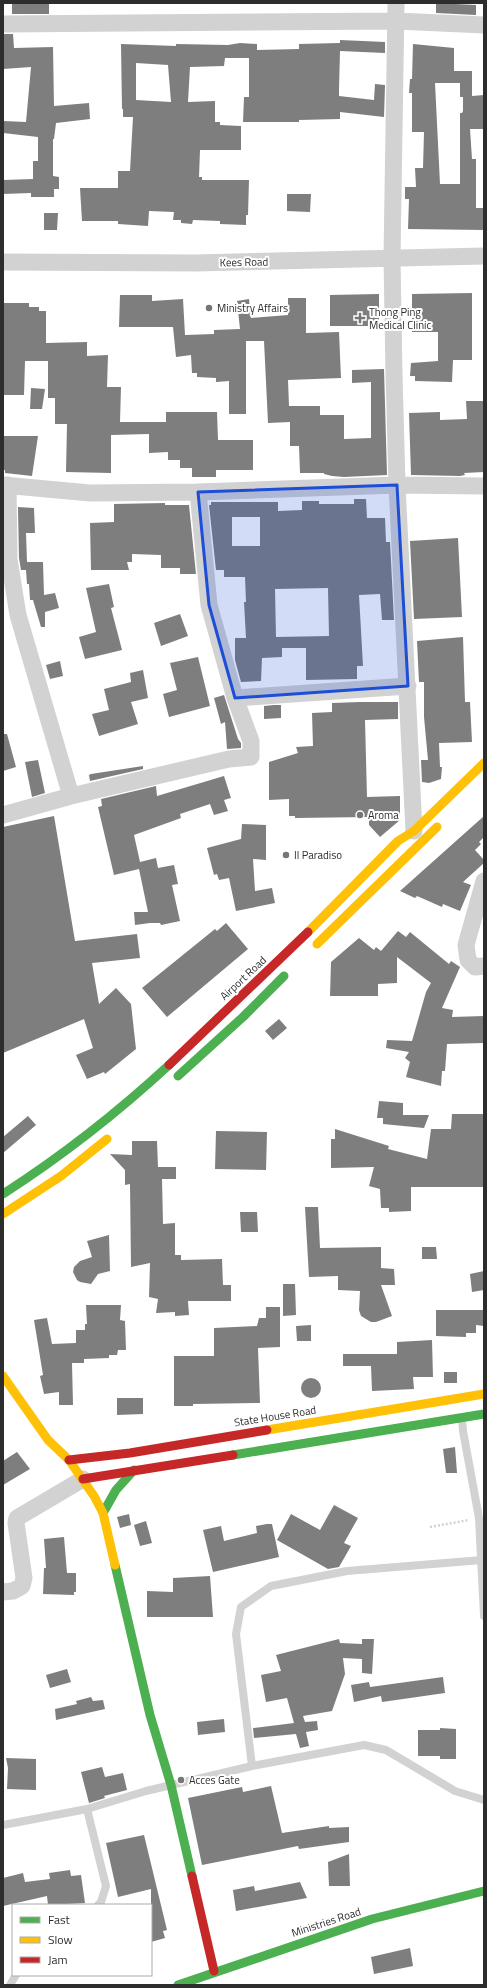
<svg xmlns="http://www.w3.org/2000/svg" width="487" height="1988" viewBox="0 0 487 1988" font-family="'Titillium Web',sans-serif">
<rect width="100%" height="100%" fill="#fff"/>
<!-- building -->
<path fill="#7e7e7e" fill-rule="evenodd" d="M12,3H49V14H12Z
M436,3L476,5V15L436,13Z
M3,34H13L14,48L53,47L54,106L89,103L90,119L56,123L54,139H53V176L59,177V189H54V197H31V193L3,194V180L33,179V161H38V137L3,133V121L26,122L31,67L3,69Z
M340,40L385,42V53L340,51L339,89V96L374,100L375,84L385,85L384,117L340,112V119L299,120V122H243L244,97H249V58H225L224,66L190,67L188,102L215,101V122H220V125L241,126V150H200L199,177H202V180H249L248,215H246V225L220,224V221L193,220L192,224L181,223V220H173L174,212L149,211L148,226L118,224V221H82L80,188H118V171H130L133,117H123V109H122L121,44L176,46V44L228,45L240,43L257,44V50L299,49V44L340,43ZM136,63L168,65L171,102L136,100Z
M413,44L454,48V71H472V96L484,95V129H470L472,159H476V208H484V230L408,229L409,199H405V187H416L415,168H423L424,132H412V93H409L410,79H412ZM435,83H460V97H463V111L462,113H460V184H440Z
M287,194H311L310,212L287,211Z
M44,213H58L57,230H44Z
M472,293V360H453L452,382L415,381V376H410L411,363L438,361V332H412V294Z
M379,294V326H330V295Z
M120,295H152V301L183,299L185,335L214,334V330L240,329L237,301L249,299L251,318L288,315V298H306V333L339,332L341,378L288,380L289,406H320V415H344V439L371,438V382L352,383V370L384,369L387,475L344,477L332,476L324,474V473H300L299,446H290V422L268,423L264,341H246V414H229V381L216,382V378L197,377V373H192L191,355L176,357L173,327H119Z
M4,303H29V307H39V311H46V343L87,342V356L108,355L107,387H121L120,422H166V412H217L218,440H253V470H216V477H192V468H180V460H168V452L149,453V434L111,435V473L66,472L67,424H55V398H48V361H25L24,395H3Z
M31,388L45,389L42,409H30Z
M466,401H484V472L464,473L465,475L460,476L411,475L409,413L440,412V420L467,419Z
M3,436H38L32,476L5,473V470H3Z
M354,499H366L367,518H385L386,542H390L394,620H382L380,594L359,595L363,666H357V679L306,680V648H282V657L262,658L261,681L241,682L235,660V638H246L244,602H246L245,577H224V570H216L209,505H211V502H278V511L302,510V501H319V504H354ZM232,517H260V546H232ZM328,588L329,636L276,637L275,589Z
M165,503V505H189L196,574H180V568H161V555L132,554V562H127L129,570H91L90,523L114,522V504Z
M18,507L34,508L35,533H26L27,562H43L44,595L55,593L59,608L45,612V627H41L33,600H30L29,584H27L26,570H21L19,558Z
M458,538L462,617L414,619L410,541Z
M109,584L114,607L111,608L122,650L85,659L79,637L96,632L86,588Z
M180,614L188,636L161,646L154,623Z
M463,637L465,702H470L472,742L439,743L440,767H442L441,779L429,783L422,782L421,760H428L424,717V682H419L417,641Z
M198,657L210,706L169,717L163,694L177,690L170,663Z
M60,661L63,676L50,679L46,665Z
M143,670L148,698L131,702L138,724L99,736L92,714L109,710L104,689L131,682L130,673Z
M224,695L238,739L241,743V748L227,749L225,722L221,724L214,698Z
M360,702H398V719L365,720L367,797L400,796V820L380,837L369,825V817L295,818V816H289V799L269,800V762L298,753L296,747L313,746L312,713L332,712V703Z
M274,705H281V718L264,719V706Z
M3,734H7L16,767L3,771Z
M38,760L45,793L32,797L25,762Z
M143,766V769L90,781L89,775L91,774Z
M224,776L231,798L224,800L228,811L214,815L210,804L180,814L181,818L134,835L140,862L156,858L158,868L174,865L178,884L172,885L180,921L161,925L160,923H150L135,925L134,912H148L139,869L114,875L98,807L102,806L101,799L156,786L157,796Z
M54,816L75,941L137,934L140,958L92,963L99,1004L116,988L131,1004L136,1049L105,1074L104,1072L87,1079L76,1055L93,1048L84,1019L3,1053V827Z
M484,816V837L479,842L481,844L475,850L484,860V863L463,882L471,885L460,911L443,904L442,907L417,896L415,898L400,891Z
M242,824L266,825V860L253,859L255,891L272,888L275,903L236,911L229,878L219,880L217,874L214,875L207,848L241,839Z
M226,923L248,949L167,1017L142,988L215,929L217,931Z
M398,931L406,937L410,932L449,964L451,961L460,967L442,1008L453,1010L452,1017L484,1016V1043L447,1044L445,1071H442L441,1086L406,1077L410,1062L405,1058L409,1052L386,1048L387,1040L412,1041L426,992L431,983L397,957V983L378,984V996H330L331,962L359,938L374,950L376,947L381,951Z
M279,1019L287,1028L273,1040L265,1031Z
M379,1101L403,1103V1115H429L424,1128L383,1124V1118H377Z
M452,1114H483L484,1187H411V1211L389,1212V1208H381L380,1189L369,1186L374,1167L331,1168V1139H335V1129L389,1146L388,1149L427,1159L431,1129H451Z
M28,1116L36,1125L3,1153V1137Z
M216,1131L267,1132L266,1170L215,1169Z
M132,1141H157L158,1167H176V1179H162L163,1224L175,1223V1255H181V1260L222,1259L223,1285H231V1301H188L189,1315L175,1316V1312L156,1313L158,1299L149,1297L150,1263L131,1267L130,1184L125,1185V1170L110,1154L132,1155Z
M305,1207H318L320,1248L381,1247V1268L394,1269L395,1285H381L392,1316L376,1322H371L361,1316L359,1310L360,1291L338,1290V1276L309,1277Z
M240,1212H257L258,1232H241Z
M109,1235L110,1271L98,1274L91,1284L80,1282L77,1280L73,1272L74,1267L80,1261L92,1257L87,1241Z
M422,1247H436L437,1259H422Z
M484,1271V1290L472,1292L470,1274Z
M283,1284H295L296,1315L283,1316Z
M86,1305H121L120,1320L125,1321L126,1350H118L117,1355H109V1358L84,1359V1363H72L73,1405H59V1392L44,1394L40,1376L43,1375L34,1320L47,1318L52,1344L76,1343V1330H85V1324H87Z
M266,1307H280V1347L258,1348L260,1403L193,1404V1406H174V1356H214V1328L257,1326L259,1318H266Z
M436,1310H484V1326L476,1325V1333H466V1337L436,1336Z
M311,1325V1341H297L296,1326Z
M432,1340L433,1377H413L414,1389L372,1391L371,1366H343V1354H397V1342Z
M444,1372H457V1383H444Z
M301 1388a10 10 0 1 1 20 0a10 10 0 1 1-20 0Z
M117,1398H143V1414L117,1415Z
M455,1447L457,1473H446L443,1449Z
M17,1452L30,1469L3,1485V1461Z
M334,1505L358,1518L344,1543L351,1546L339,1567L328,1569L277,1540L291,1514L320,1530Z
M129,1514L131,1525L120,1528L117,1517Z
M146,1521L152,1543L140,1546L134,1525Z
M267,1524H272L279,1557L213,1572L203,1530L221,1526L224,1541L257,1533L256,1526Z
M64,1537L67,1573H76V1592H74V1595L43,1594L44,1568H46L44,1539Z
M210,1576L213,1617H147V1591L173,1592V1578Z
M339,1639L340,1643L362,1644V1639H374L372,1674L362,1673V1659L343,1658L345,1674L332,1711L303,1716L305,1722L317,1721L318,1730L306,1732L309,1746L300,1748L296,1734L254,1738L253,1728L294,1723L287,1698L266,1702L261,1675L281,1671L276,1655Z
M67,1669L71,1682L50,1688L46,1675Z
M443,1677L445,1693L382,1702L381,1696L354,1702L351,1685L369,1682L370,1687Z
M91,1697L93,1701L103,1700L105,1709L56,1720L55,1709L77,1704L76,1701Z
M224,1719L225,1732L198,1735L197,1722Z
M440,1728L456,1729V1759H440V1756H418V1730H440Z
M6,1758L36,1759V1790L7,1789L8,1768Z
M102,1767L105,1777L123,1773L127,1790L104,1796L105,1798L89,1803L81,1772Z
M271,1786L282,1833L329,1826V1828L349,1827V1842L299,1849L298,1846L202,1865L188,1798L242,1787L243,1792Z
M144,1835L167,1930L163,1931L165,1938L151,1942V1889L118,1897L106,1843Z
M349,1854L350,1886H329L328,1862Z
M70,1870L71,1876L81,1875L85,1903L48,1905L47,1896L3,1906V1878L23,1873L25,1882L50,1879L49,1873Z
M300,1882L307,1898L236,1911L233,1890L254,1886L255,1891Z
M410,1948L413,1966L374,1974L371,1957Z"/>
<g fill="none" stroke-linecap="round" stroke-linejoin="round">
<!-- path -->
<path stroke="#d2d2d2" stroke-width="2.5" stroke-dasharray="2 2" stroke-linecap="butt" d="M430,1527L469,1520"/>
<!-- lane -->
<path stroke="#d2d2d2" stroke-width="8" d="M462,1419L463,1431L479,1518L484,1616
M252,1766L236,1634L241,1607L271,1586L347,1571L482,1560
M87,1809L106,1886L101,1902L98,1905
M3,1825L87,1809L146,1791L252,1766L364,1745L386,1750L455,1791L484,1800
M10,1985L16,1975"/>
<!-- street -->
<path stroke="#d2d2d2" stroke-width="17" d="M396,3L392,258L394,374L397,485L414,831
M3,24L396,21L484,25
M3,262L196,263L484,256
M3,485L90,493L198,492L397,485L484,486
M8,485L9,559L18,615L71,796
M235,698L408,686
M3,815L71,796L229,759L251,757V741L235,698L209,605L198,492
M484,881L466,945L468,960L475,967L484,966
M3,1592L13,1591L22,1586L24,1578L16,1523L17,1518L83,1479"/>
<!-- fast -->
<path stroke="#4caf50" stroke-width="9" d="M178,1076L243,1017L284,976
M3,1194C62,1156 117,1113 169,1065
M233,1455L484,1414
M103,1513L116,1490L134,1470
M115,1565L150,1715L171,1785L192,1876
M178,1985L372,1919L484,1891"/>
<!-- slow -->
<path stroke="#ffc107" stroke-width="9" d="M308,932L398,841L414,831L484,763
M317,944L437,827
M3,1214L61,1176L107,1139
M3,1376L48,1440L69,1460L94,1496L103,1513L115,1565
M267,1430L484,1394"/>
<!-- jam -->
<path stroke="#c62828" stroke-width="9" d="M169,1065L308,932
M69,1460L130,1453L267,1430
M83,1479L233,1455
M192,1876L214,1971"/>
</g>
<!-- marked area -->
<path fill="#1d4ed8" fill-opacity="0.2" stroke="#1d4ed8" stroke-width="3" stroke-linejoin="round" d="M397,485L408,686L235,698L209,605L198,492Z"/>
<!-- markers -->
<g fill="#767676" stroke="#fff" stroke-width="1.5">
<circle cx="209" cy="308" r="4"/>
<path d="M358 312h4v4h4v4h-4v4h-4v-4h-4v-4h4z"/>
<circle cx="360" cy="815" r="4"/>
<circle cx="286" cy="855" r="4"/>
<circle cx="181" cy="1780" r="4"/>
</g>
<g text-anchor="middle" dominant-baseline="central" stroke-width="4" stroke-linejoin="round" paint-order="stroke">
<!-- street labels -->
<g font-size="11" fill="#2d2d2d" stroke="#fff">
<text transform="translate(244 262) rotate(-1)">Kees Road</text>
<text transform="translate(243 978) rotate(-43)">Airport Road</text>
<text transform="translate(275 1416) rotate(-9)">State House Road</text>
<text transform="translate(326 1922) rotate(-18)">Ministries Road</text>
</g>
<!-- poi labels -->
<g font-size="11" fill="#2d2d2d" stroke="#fff" text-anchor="start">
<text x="217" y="308">Ministry Affairs</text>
<text x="369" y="312">Thong Ping<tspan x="369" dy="13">Medical Clinic</tspan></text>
<text x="368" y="815">Aroma</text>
<text x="294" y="855">Il Paradiso</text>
<text x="189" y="1780">Acces Gate</text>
</g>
</g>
<!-- border -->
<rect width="487" height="1988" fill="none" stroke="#2d2d2d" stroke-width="8"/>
<!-- legend -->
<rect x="12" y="1904" width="140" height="72" fill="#ffffff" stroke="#ababab"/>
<rect x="20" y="1917" width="20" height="6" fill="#4caf50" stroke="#ababab"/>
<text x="48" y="1924" font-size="12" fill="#2d2d2d">Fast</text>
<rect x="20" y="1937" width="20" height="6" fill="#ffc107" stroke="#ababab"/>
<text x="48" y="1944" font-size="12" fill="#2d2d2d">Slow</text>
<rect x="20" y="1957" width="20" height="6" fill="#c62828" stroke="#ababab"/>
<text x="48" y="1964" font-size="12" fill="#2d2d2d">Jam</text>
</svg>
